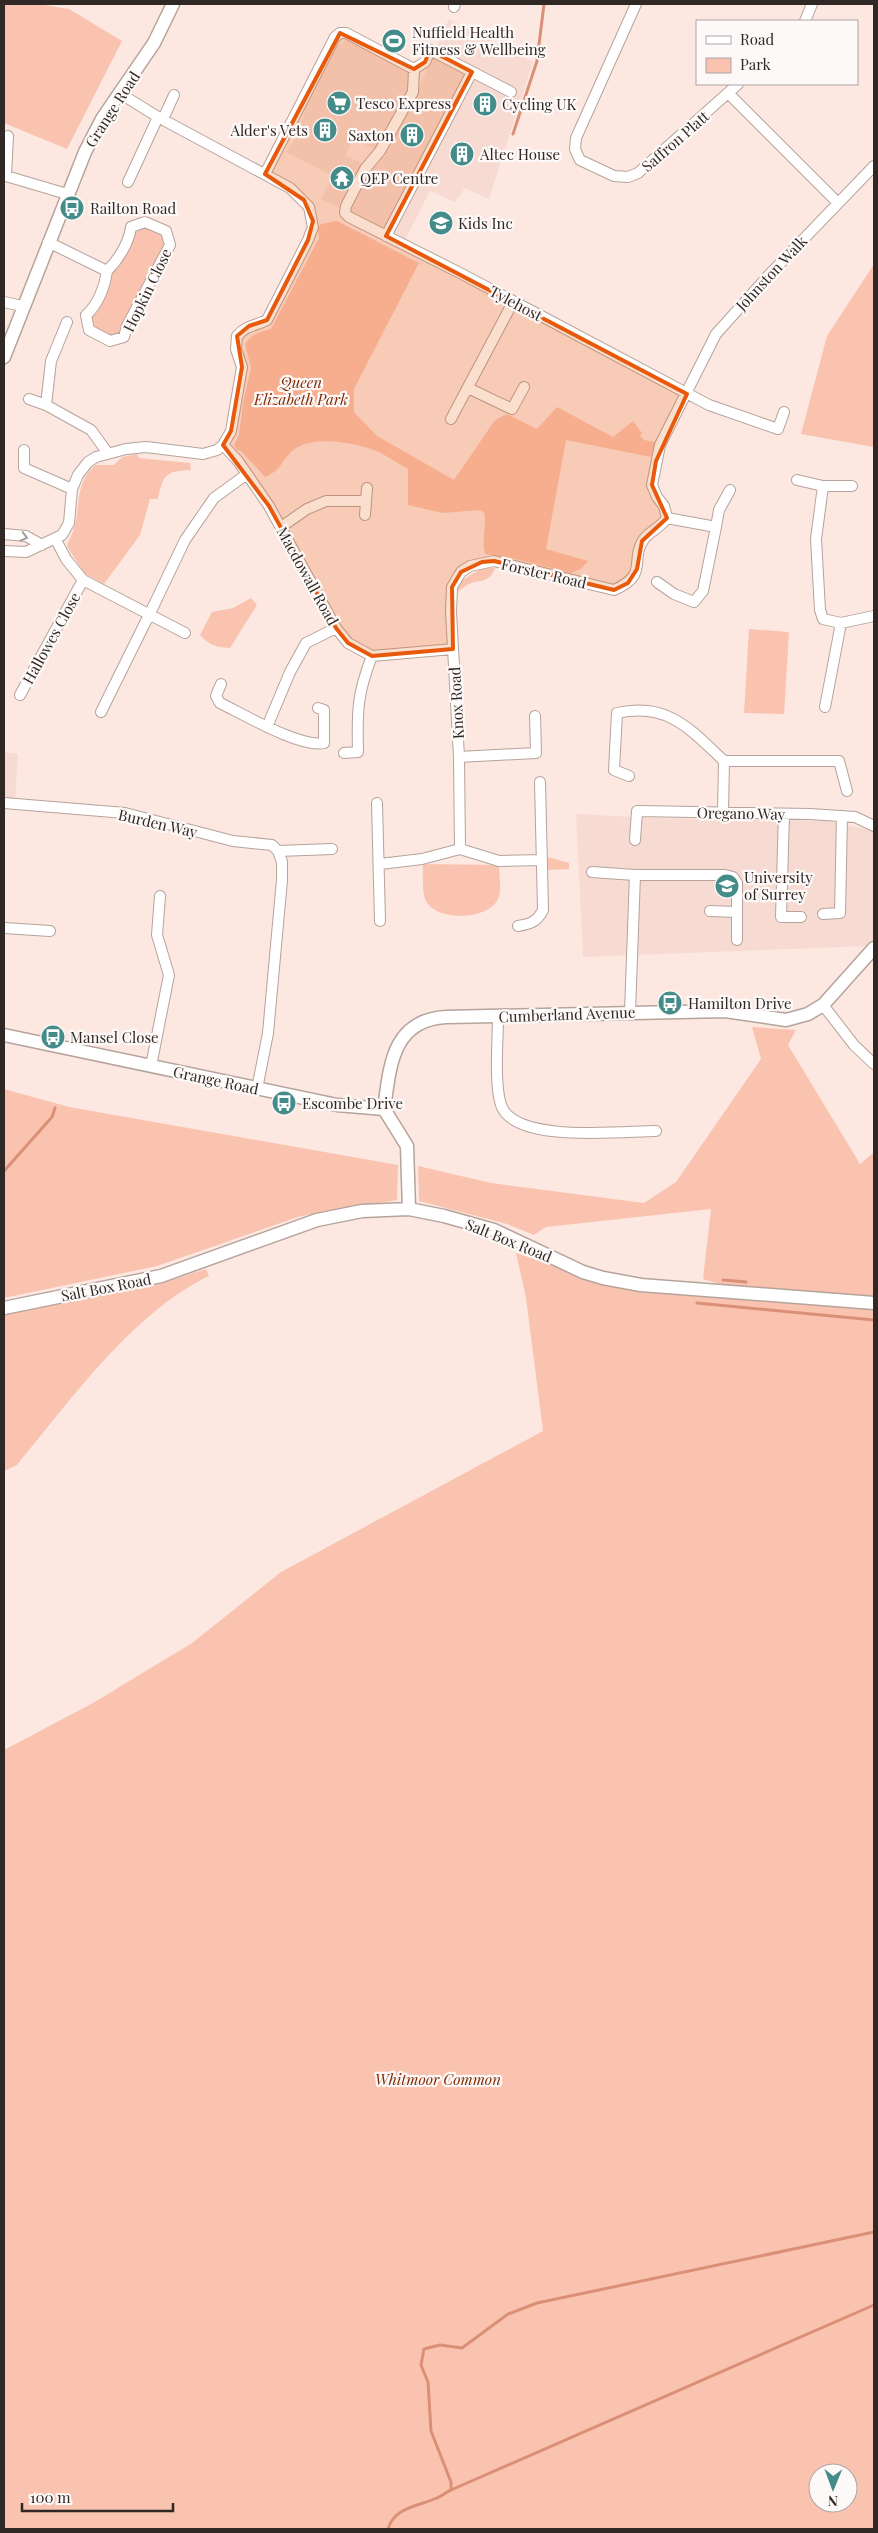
<svg xmlns="http://www.w3.org/2000/svg" width="878" height="2533" viewBox="0 0 878 2533" font-family="'Playfair Display',serif">
<rect width="100%" height="100%" fill="#fce8e1"/>
<!-- built -->
<path fill="#f7dbd2" d="M449,19L533,62L489,199L465,188L455,202L430,191L405,240L321,199L333,176L286,152L297,137L305,109L337,46L347,39L413,73L411,91L378,151L354,139L345,155L373,169L385,155L415,96Z
M4,752L18,754L15,800L4,799Z
M576,814L655,818L828,821L874,831V941L869,946L583,957Z"/>
<!-- green -->
<path fill="#fac3b0" fill-rule="evenodd" d="M4,4H38L69,9L122,41L67,149L4,123Z
M337,221L419,263L354,389V412L377,436L454,480L495,420L507,414L537,429L557,407L613,437L633,421L642,433L640,436L644,440L655,442L651,457L566,440L546,549L588,561L581,569L571,573L520,560L485,554C481,539 487,526 484,512L480,510L443,513L408,505V469C396,462 383,453 371,449C350,442 311,435 292,451C281,461 282,470 265,477L241,451L237,450L234,445L239,435L243,403L251,368L245,344C251,334 260,332 271,329L319,238L318,229L321,224Z
M146,225L163,234L166,245L144,282L145,290C134,297 122,320 122,334L110,337L94,329L90,317C100,309 112,286 111,273L118,268L134,235V230Z
M874,264V447L801,434L827,336Z
M137,454L139,458L190,463L191,470C165,471 163,475 158,499H150L140,535L104,584L84,573L67,546C68,541 71,537 73,531C82,505 73,487 95,465H114L122,457Z
M482,568H495C490,582 482,580 471,583C465,585 462,590 456,592L461,581Z
M251,598L257,605L230,648C215,647 209,645 200,635L212,612L233,608Z
M749,629L789,632L784,714L744,713Z
M548,857L569,863V869L548,870Z
M423,864L499,865C499,874 502,891 498,899C488,921 434,922 425,899C422,889 423,874 423,864Z
M752,1027L796,1030L788,1045L860,1164L874,1152V1300L725,1286L703,1279L711,1209L546,1227L534,1235L507,1224L419,1201L418,1166L491,1183L644,1203L676,1182L761,1059Z
M4,1089L69,1107L398,1165L397,1200L301,1216L157,1266L4,1298Z
M516,1253L597,1280L874,1309V2529H4V1750L93,1703L192,1643L281,1572L543,1431L526,1298ZM818,2473H848V2503H818Z
M206,1269L209,1276C132,1313 71,1400 17,1465L4,1471V1314L159,1284Z"/>
<g fill="none" stroke-linecap="round" stroke-linejoin="round">
<!-- stream -->
<path stroke="#da9077" stroke-width="3" d="M513,134L537,61L544,4
M4,1171L52,1117L55,1108
M723,1280L746,1282
M697,1303L874,1320
M451,2490V2482L431,2431L428,2382L421,2365L424,2349L440,2345L462,2348L508,2314L537,2303L874,2232
M388,2529C394,2507 419,2506 437,2498C442,2496 446,2492 451,2490L874,2305"/>
<defs>
<path id="minor" d="M636,4L576,138L575,149L580,160L614,176L628,177L638,173L738,84
M454,7L455,4
M805,21L812,4
M414,69L425,62L430,50L511,92
M728,93L838,203
M163,119L174,95
M8,136L6,176L67,194
M265,174L335,37L340,33H346L414,69L413,92L380,151L365,169L346,206L345,213L349,217L462,274L709,405L778,429L784,412
M128,182L158,117
M145,222L166,231L170,245L127,326L124,337L110,341L89,330L86,315C98,305 105,286 107,271C118,260 129,243 131,227Z
M386,236L472,72
M48,242L107,271
M4,302L22,306
M468,388L512,409L524,387
M29,399L46,405L91,430L107,452
M46,405L51,361L67,322
M451,419L513,302
M223,445L238,461L269,506L336,628L348,643L372,656L453,649
M24,450V468L72,489
M797,480L823,486L816,539L820,610L823,619L841,623L874,616
M823,486H852
M365,515L367,488
M667,518L664,506L657,497L652,485L660,445L716,334L768,276L874,166
M281,527L307,509L326,501H366
M716,527L719,510L730,490
M4,534L26,536L42,545
M56,540L66,559L83,580L185,633
M4,551L26,552L62,535L69,523L72,489L78,475L88,462L96,457L126,449L146,447L203,454L217,450L223,445L231,431L242,367L236,349L237,336C246,325 256,326 267,320L308,240L313,227L309,207L290,188L158,117L121,94
M657,582L674,594L694,602L703,591L716,527L667,518
M152,609L185,540L214,498L247,474
M221,684L216,696L220,703C243,714 300,748 324,743V710L318,708
M20,695L83,580
M825,707L841,623
M101,712L149,615
M267,727L290,672L306,643L336,628
M344,753L358,752C357,712 357,694 372,656
M459,757L536,753L535,716
M724,761H839L847,791
M629,776L614,770L617,713C668,702 690,729 724,761L723,812
M4,803L125,813L233,841L272,845L278,851L282,862V880L268,1033L257,1089
M377,803L380,921
M784,814L781,917H801
M635,840L637,811L810,814L855,817L874,826
M460,849L459,757L451,612L452,587L461,572L470,566L494,561L614,590C650,574 629,560 644,539C651,530 659,529 667,518
M278,851L332,849
M380,864L422,859L460,849L499,861L542,860
M592,872L635,875
M710,911L736,912
M823,914L840,913L842,816
M518,926C530,924 537,922 543,910L540,782
M4,928L50,931
M823,1005L854,1045L874,1064
M630,1012L635,875H725L733,877L737,883V940
M498,1017C498,1040 494,1083 501,1105C514,1144 623,1131 656,1131
M151,1066L169,975L157,935L160,896"/>
<path id="tertiary" d="M4,357L85,152L102,119L154,43L173,4
M4,1035L337,1105L384,1109
M384,1109C390,1066 392,1020 446,1017L725,1011L786,1020L808,1014L823,1005L874,948
M384,1109L407,1146L409,1209
M4,1308L161,1276L317,1220L362,1211L409,1209L444,1216L494,1230L583,1272L603,1278L641,1285L874,1303"/>
</defs>
<!-- minor casing -->
<use href="#minor" stroke="#b5a39c" stroke-width="12"/>
<!-- tertiary casing -->
<use href="#tertiary" stroke="#b5a39c" stroke-width="15"/>
<!-- minor -->
<use href="#minor" stroke="#fff" stroke-width="10"/>
<!-- tertiary -->
<use href="#tertiary" stroke="#fff" stroke-width="12"/>
</g>
<!-- one-way arrows -->
<defs><path id="oneway-chevron" d="M-2-3.5L2.5 0L-2 3.5" fill="none" stroke-width="1.6" stroke-linecap="round" stroke-linejoin="round" transform="scale(1.25)"/></defs>
<use stroke="#a19e9d" href="#oneway-chevron" transform="translate(24 537) rotate(15)"/>
<!-- marked area -->
<path fill="#e8590c" fill-opacity="0.2" stroke="#e8590c" stroke-width="4" stroke-linejoin="round" d="M340,33L414,69L425,62L430,50L472,72L386,236L687,394L656,461L652,485L667,518L642,541L637,569L628,583L614,590L494,561L482,562L461,572L452,587L453,649L372,656L348,643L336,628L269,506L223,445L231,431L242,367L237,336L249,326L267,320L308,240L313,221L304,200L265,174Z"/>
<!-- icons -->
<defs>
<symbol id="stadium-disc" viewBox="-11 -11 22 22"><circle r="9.5" fill="#448c8a" stroke="#fdf9f8"/><path d="M0-5a6.5 5 0 1 0 0 10a6.5 5 0 1 0 0-10ZM-3.5-1.8h7v3.6h-7Z" fill="#fff"/></symbol>
<symbol id="supermarket-disc" viewBox="-11 -11 22 22"><circle r="9.5" fill="#448c8a" stroke="#fdf9f8"/><path d="M-6-5.5h2.5l.6 2H6L4.5 2H-2.5L-4.4-4H-6ZM-1.5 3.2a1.3 1.3 0 1 0 .1 0ZM3 3.2a1.3 1.3 0 1 0 .1 0Z" fill="#fff"/></symbol>
<symbol id="building-disc" viewBox="-11 -11 22 22"><circle r="9.5" fill="#448c8a" stroke="#fdf9f8"/><path d="M-4-6H4V6H1V3H-1V6H-4ZM-2.5-4.3h1.7v1.8h-1.7ZM.8-4.3h1.7v1.8H.8ZM-2.5-1h1.7V.8h-1.7ZM.8-1h1.7V.8H.8Z" fill="#fff"/></symbol>
<symbol id="temple-disc" viewBox="-11 -11 22 22"><circle r="9.5" fill="#448c8a" stroke="#fdf9f8"/><path d="M0-6L5-2H3V0L6.5 2.5H4V6H1.5V3h-3V6H-4V2.5H-6.5L-3 0V-2H-5Z" fill="#fff"/></symbol>
<symbol id="bus-disc" viewBox="-11 -11 22 22"><circle r="9.5" fill="#448c8a" stroke="#fdf9f8"/><path d="M-5-6H5V4H4V6H2V4H-2V6H-4V4H-5ZM-3.5-4V0h7V-4ZM-3.5 1.2v1.5H-2V1.2ZM2 1.2v1.5H3.5V1.2Z" fill="#fff"/></symbol>
<symbol id="school-disc" viewBox="-11 -11 22 22"><circle r="9.5" fill="#448c8a" stroke="#fdf9f8"/><path d="M0-5L7-2L0 1L-7-2ZM-4 1L0 2.5L4 1V4Q0 6-4 4Z" fill="#fff"/></symbol>
<symbol id="university-disc" viewBox="-11 -11 22 22"><circle r="9.5" fill="#448c8a" stroke="#fdf9f8"/><path d="M0-5L7-2L0 1L-7-2ZM-4 1L0 2.5L4 1V4Q0 6-4 4Z" fill="#fff"/></symbol>
</defs>
<g fill-rule="evenodd">
<use href="#stadium-disc" x="380" y="27" width="28" height="28"/>
<use href="#supermarket-disc" x="325" y="89" width="28" height="28"/>
<use href="#building-disc" x="471" y="90" width="28" height="28"/>
<use href="#building-disc" x="311" y="116" width="28" height="28"/>
<use href="#building-disc" x="398" y="121" width="28" height="28"/>
<use href="#building-disc" x="448" y="140" width="28" height="28"/>
<use href="#temple-disc" x="328" y="164" width="28" height="28"/>
<use href="#bus-disc" x="58" y="194" width="28" height="28"/>
<use href="#school-disc" x="427" y="209" width="28" height="28"/>
<use href="#university-disc" x="713" y="872" width="28" height="28"/>
<use href="#bus-disc" x="656" y="989" width="28" height="28"/>
<use href="#bus-disc" x="39" y="1023" width="28" height="28"/>
<use href="#bus-disc" x="270" y="1089" width="28" height="28"/>
</g>
<g text-anchor="middle" dominant-baseline="central" stroke-width="4.5" stroke-linejoin="round" paint-order="stroke">
<!-- poi labels -->
<g font-size="15" fill="#2f2825" stroke="#fdf9f8" text-anchor="start">
<text x="412" y="32">Nuffield Health<tspan x="412" dy="17">Fitness &amp; Wellbeing</tspan></text>
<text x="356" y="103">Tesco Express</text>
<text x="502" y="104">Cycling UK</text>
<text x="308" y="130" text-anchor="end">Alder's Vets</text>
<text x="394" y="135" text-anchor="end">Saxton</text>
<text x="480" y="154">Altec House</text>
<text x="360" y="178">QEP Centre</text>
<text x="90" y="208">Railton Road</text>
<text x="458" y="223">Kids Inc</text>
<text x="744" y="877">University<tspan x="744" dy="17">of Surrey</tspan></text>
<text x="688" y="1003">Hamilton Drive</text>
<text x="70" y="1037">Mansel Close</text>
<text x="302" y="1103">Escombe Drive</text>
</g>
<!-- street labels -->
<g font-size="15" fill="#2f2825" stroke="#fdf9f8">
<text transform="translate(112 109) rotate(-57)">Grange Road</text>
<text transform="translate(675 141) rotate(-41)">Saffron Platt</text>
<text transform="translate(771 273) rotate(-47)">Johnston Walk</text>
<text transform="translate(147 290) rotate(-64)">Hopkin Close</text>
<text transform="translate(516 303) rotate(28)">Tylehost</text>
<text transform="translate(544 573) rotate(13)">Forster Road</text>
<text transform="translate(308 576) rotate(61)">Macdowall Road</text>
<text transform="translate(51 638) rotate(-61)">Hallowes Close</text>
<text transform="translate(456 703) rotate(-93)">Knox Road</text>
<text transform="translate(741 813) rotate(1)">Oregano Way</text>
<text transform="translate(158 823) rotate(13)">Burden Way</text>
<text transform="translate(567 1014) rotate(-2)">Cumberland Avenue</text>
<text transform="translate(216 1080) rotate(12)">Grange Road</text>
<text transform="translate(509 1240) rotate(22)">Salt Box Road</text>
<text transform="translate(106 1287) rotate(-11)">Salt Box Road</text>
</g>
<!-- park labels -->
<g font-size="15" font-style="italic" fill="#7f2902" stroke="#fdf9f8">
<text x="301" y="382">Queen<tspan x="301" dy="17">Elizabeth Park</tspan></text>
<text x="438" y="2079">Whitmoor Common</text>
</g>
</g>
<!-- border -->
<rect width="878" height="2533" fill="none" stroke="#2f2825" stroke-width="10"/>
<!-- legend -->
<rect x="696" y="20" width="162" height="65" fill="#fdf9f8" stroke="#aba5a4"/>
<rect x="706" y="36" width="25" height="8" fill="#ffffff" stroke="#aba5a4"/>
<text x="740" y="45" font-size="15" fill="#2f2825">Road</text>
<rect x="706" y="58" width="25" height="15" fill="#fac3b0" stroke="#aba5a4"/>
<text x="740" y="70" font-size="15" fill="#2f2825">Park</text>
<!-- north arrow -->
<g transform="translate(833 2488) rotate(181)"><circle r="24" fill="#fdf9f8" stroke="#aba5a4"/>
<path d="M0-4L9 19L0 12L-9 19Z" fill="#448c8a"/>
<text y="-8" font-size="14" font-weight="bold" text-anchor="middle" fill="#2f2825">N</text>
</g>
<!-- scale -->
<path d="M22 2503v8h151v-8" fill="none" stroke="#2f2825" stroke-width="2.5"/>
<text x="30" y="2503" font-size="15" fill="#2f2825" stroke="#fdf9f8" stroke-width="4" paint-order="stroke">100 m</text>
</svg>
